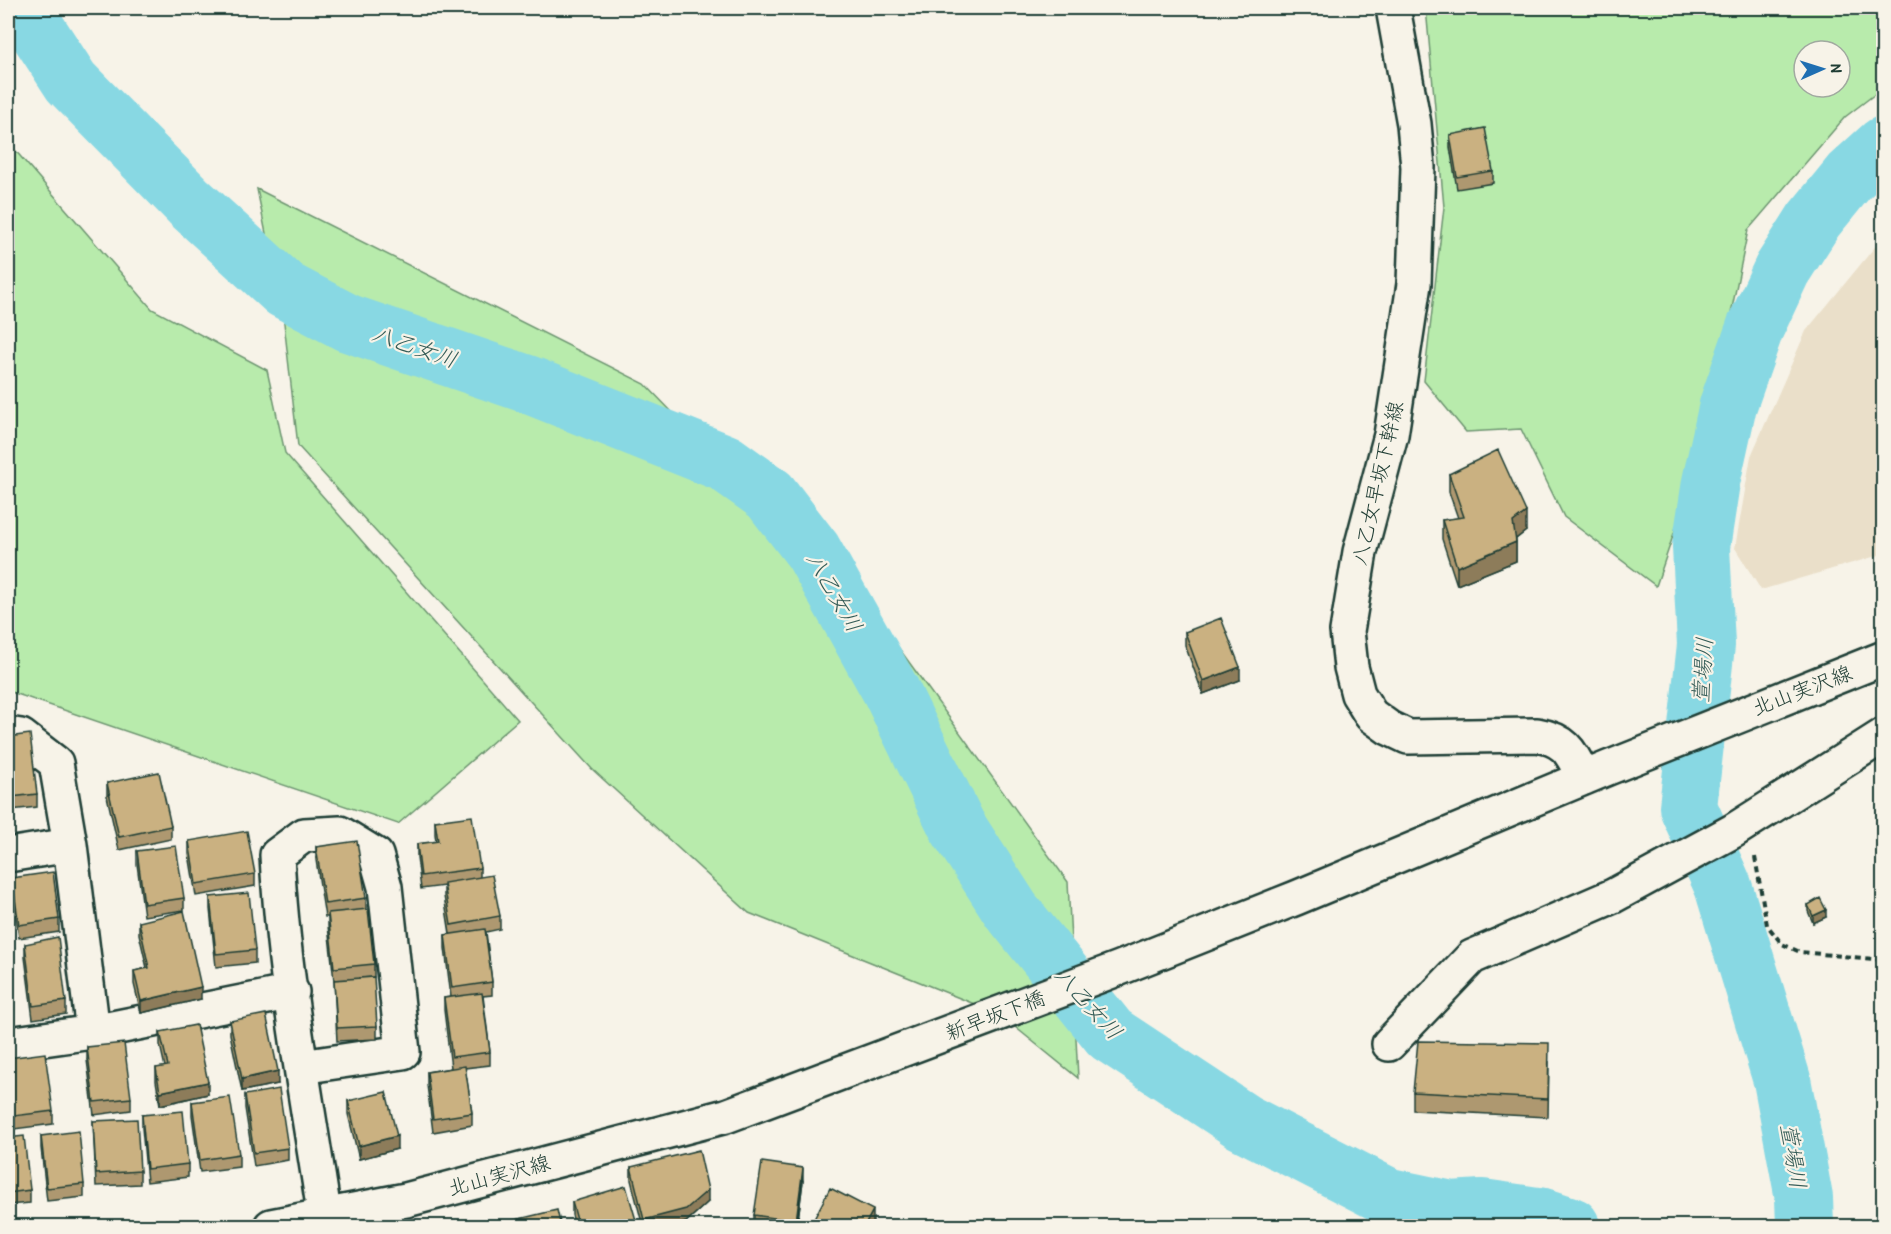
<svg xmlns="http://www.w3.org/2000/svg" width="1891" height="1234" viewBox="0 0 1891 1234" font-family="'Patrick Hand','Klee One',sans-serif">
<rect width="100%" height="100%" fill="#f7f3e8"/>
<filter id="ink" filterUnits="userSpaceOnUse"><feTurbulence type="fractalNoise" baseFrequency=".0167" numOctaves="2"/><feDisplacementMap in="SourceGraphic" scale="12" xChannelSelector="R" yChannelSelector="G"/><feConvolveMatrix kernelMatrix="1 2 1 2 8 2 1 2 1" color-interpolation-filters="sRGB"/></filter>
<g filter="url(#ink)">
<!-- built -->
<path fill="#eadfc9" d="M1883,237V554L1761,590L1735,548L1751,456L1806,331Z"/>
<!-- green -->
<path fill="#b8ebac" stroke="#6c9470" stroke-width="1.5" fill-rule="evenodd" d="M1426,8H1883V88L1845,117L1748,230L1704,445L1656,586L1564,517L1521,429L1466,432L1424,381L1444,207ZM1804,51H1840V87H1804Z
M8,142L152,309L267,370L285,453L518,720L398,824L8,691Z
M257,189L645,384L893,640L1068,882L1078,1078L999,1014L749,913L592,769L298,446L284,323Z"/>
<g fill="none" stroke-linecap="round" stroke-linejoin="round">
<!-- river -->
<path stroke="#88d8e3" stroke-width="58" d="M23,8L71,82L189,202L285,290L348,323L527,384L725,463L770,495L813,551L891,691L957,826L1011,910L1110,1034L1243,1122L1389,1197L1451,1210L1482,1208L1544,1217L1571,1226
M1805,1226L1804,1198L1782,1080L1723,886L1688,807L1706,645L1701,547L1711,482L1728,405L1755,328L1782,270L1814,220L1850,176L1884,145"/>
<defs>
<path id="minor" d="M1393,8L1414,124L1418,167L1414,284L1391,435L1360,552L1347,631L1351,667L1358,694L1371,715L1389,728L1408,737L1537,735C1567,740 1571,753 1584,778
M8,734L21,736L56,763L70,845L93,1032
M8,855L70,845
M8,1044L93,1032L292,992
M1389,1044L1472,957L1613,896L1733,831L1884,735
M301,1067L403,1052L385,887L376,855L340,833L304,835L277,855C283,979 308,1104 326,1226
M271,1226L406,1200L726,1116L1120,968L1296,898L1608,768L1884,658"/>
</defs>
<!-- minor casing -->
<use href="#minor" stroke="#1f3d34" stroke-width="38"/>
<!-- path -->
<path stroke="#1f3d34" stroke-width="4" stroke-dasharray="6 4.5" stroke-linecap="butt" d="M1755,857L1767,925L1782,944L1800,952L1884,960"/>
<!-- minor -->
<use href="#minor" stroke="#f7f3e8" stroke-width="33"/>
</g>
<!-- wall -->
<path fill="#ae986f" stroke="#1f3d34" stroke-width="1.5" d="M1450,135L1493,171V183L1457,189L1450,147Z
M1449,474L1526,531L1516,539V561L1457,585L1442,539V520L1458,518L1449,492Z
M1185,632L1240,680L1203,694L1185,645Z
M8,737L37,794V807L11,810Z
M107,783L171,826V839L119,850L107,796Z
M435,821L480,868V877L500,916V929L486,932L492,982V995L483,996L490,1052V1065L465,1068L472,1113V1125L433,1132L427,1085V1072L451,1068L444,1010V998L451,997L445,948V935L450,934L444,896V886L421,889L417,857V844L436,842L435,834Z
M189,841L255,874V886L196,896L189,854Z
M316,847L366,898V909L374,964V977L359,978L377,1026V1039L337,1041L334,981L328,926V917H325L316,860Z
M137,851L184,898V910L144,916L137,864Z
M12,878L59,919V932L19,938L12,891Z
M210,897L255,950V963L216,967L210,909Z
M1808,905L1826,917L1813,923L1808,911Z
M139,922L201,999L141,1013L134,984V971L147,968L139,934Z
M25,944L66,1001V1014L33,1019L25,957Z
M230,1021L278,1084L242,1091L230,1034Z
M160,1032L208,1094L160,1105L156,1081V1068L165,1067L160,1045Z
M87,1047L131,1098V1110L94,1115L87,1060Z
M8,1058L53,1111V1124L14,1129L8,1082Z
M1549,1062L1548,1117L1413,1110V1092Z
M245,1095L288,1148V1160L254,1166L245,1108Z
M348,1101L397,1149L359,1159L348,1114Z
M192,1102L239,1154V1167L200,1172L192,1115Z
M142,1115L188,1164V1177L147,1182L142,1128Z
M93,1121L140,1171V1184L96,1186Z
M41,1136L84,1184V1197L47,1201L41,1148Z
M8,1138L30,1190V1203L8,1205Z
M631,1167L708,1202L686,1222L668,1227H643L631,1180Z
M803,1181L797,1227H754V1215Z
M572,1202L638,1227H575L572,1215Z"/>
<!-- shaded-wall -->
<path fill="#8d7c5a" stroke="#1f3d34" stroke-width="1.5" d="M1526,512V531L1513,541V522Z
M1516,542V561L1457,585V567Z
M1240,667V680L1203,694V681Z
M11,797V810L8,820V807Z
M1826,910V917L1813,923V916Z
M201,987V999L141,1013V1001Z
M278,1071V1084L242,1091V1079Z
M208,1082V1094L160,1105V1092Z
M397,1136V1149L359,1159V1146Z
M803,1168V1181L797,1227H796Z
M708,1190V1202L686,1222L668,1227H644V1220Z
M873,1210V1223L871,1227H864Z"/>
<!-- building -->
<path fill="#cab181" stroke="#1f3d34" stroke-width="1.5" d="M1485,128L1493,171L1457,177L1450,135Z
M1498,450L1526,512L1513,522L1516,542L1457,567L1442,520L1464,517L1449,474Z
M1221,618L1240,667L1203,681L1185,632Z
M30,734L37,794L11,797L8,807V737Z
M159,772L171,826L119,837L107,783Z
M472,816L480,868L421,876L417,844L438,841L435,821Z
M247,831L255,874L196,884L189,841Z
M357,841L366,898L325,904L316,847Z
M176,846L184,898L144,904L137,851Z
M53,872L59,919L19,925L12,878Z
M492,875L500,916L451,925L444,883Z
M249,893L255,950L216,954L210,897Z
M1820,898L1826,910L1813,916L1808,905Z
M368,909L374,964L334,968L328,913Z
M184,911L201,987L141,1001L134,971L149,968L139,922Z
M485,929L492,982L452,988L445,935Z
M58,937L66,1001L33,1006L25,944Z
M374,977L377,1026L337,1028L334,980Z
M482,993L490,1052L452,1057L444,998Z
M266,1014L278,1071L242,1079L230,1021Z
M196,1025L208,1082L160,1092L156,1068L168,1066L160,1032Z
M1418,1041L1549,1043L1548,1099L1413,1092Z
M124,1043L131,1098L94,1102L87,1047Z
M45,1053L53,1111L14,1116L8,1069V1058Z
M465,1066L472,1113L433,1119L427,1072Z
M279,1089L288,1148L254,1153L245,1095Z
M386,1092L397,1136L359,1146L348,1101Z
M230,1097L239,1154L200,1160L192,1102Z
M183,1111L188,1164L147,1169L142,1115Z
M137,1119L140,1171L96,1174L93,1121Z
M79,1131L84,1184L47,1188L41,1136Z
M24,1136L30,1190L8,1193V1138Z
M699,1150L708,1190L686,1209L644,1220L631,1167Z
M762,1162L803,1168L796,1221L754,1215Z
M626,1186L638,1227H579L572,1202Z
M830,1188L873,1210L864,1227H810Z
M557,1210L561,1227H507L506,1222Z
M491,1224L492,1227H481Z"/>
</g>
<g text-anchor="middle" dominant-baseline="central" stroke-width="4.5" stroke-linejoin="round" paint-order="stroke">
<!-- street labels -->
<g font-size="21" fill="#1f3d34" stroke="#f7f3e8">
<text transform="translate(1377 483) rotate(-77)">八乙女早坂下幹線</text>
<text transform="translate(1802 690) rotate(-21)">北山実沢線</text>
<text transform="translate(995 1015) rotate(-21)">新早坂下橋</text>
<text transform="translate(499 1175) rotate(-15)">北山実沢線</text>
</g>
<!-- water labels -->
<g font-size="22" font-style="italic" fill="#345c57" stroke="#f7f3e8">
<text transform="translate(415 346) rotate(19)">八乙女川</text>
<text transform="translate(835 592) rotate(60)">八乙女川</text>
<text transform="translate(1702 670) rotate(-86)">萱場川</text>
<text transform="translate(1089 1003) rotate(48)">八乙女川</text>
<text transform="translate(1794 1156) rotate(81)">萱場川</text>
</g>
</g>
<!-- margin -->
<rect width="1891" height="1234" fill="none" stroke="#f7f3e8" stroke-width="30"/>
<rect x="15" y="15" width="1861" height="1204" fill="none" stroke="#1f3d34" stroke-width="2" filter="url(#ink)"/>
<!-- north arrow -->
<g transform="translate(1822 69) rotate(87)"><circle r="28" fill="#f7f3e8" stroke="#a1aaa0" stroke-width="1.5"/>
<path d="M0-4.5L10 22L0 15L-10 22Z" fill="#1f6fb2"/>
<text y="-9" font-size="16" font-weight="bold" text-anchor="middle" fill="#1f3d34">N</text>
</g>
</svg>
